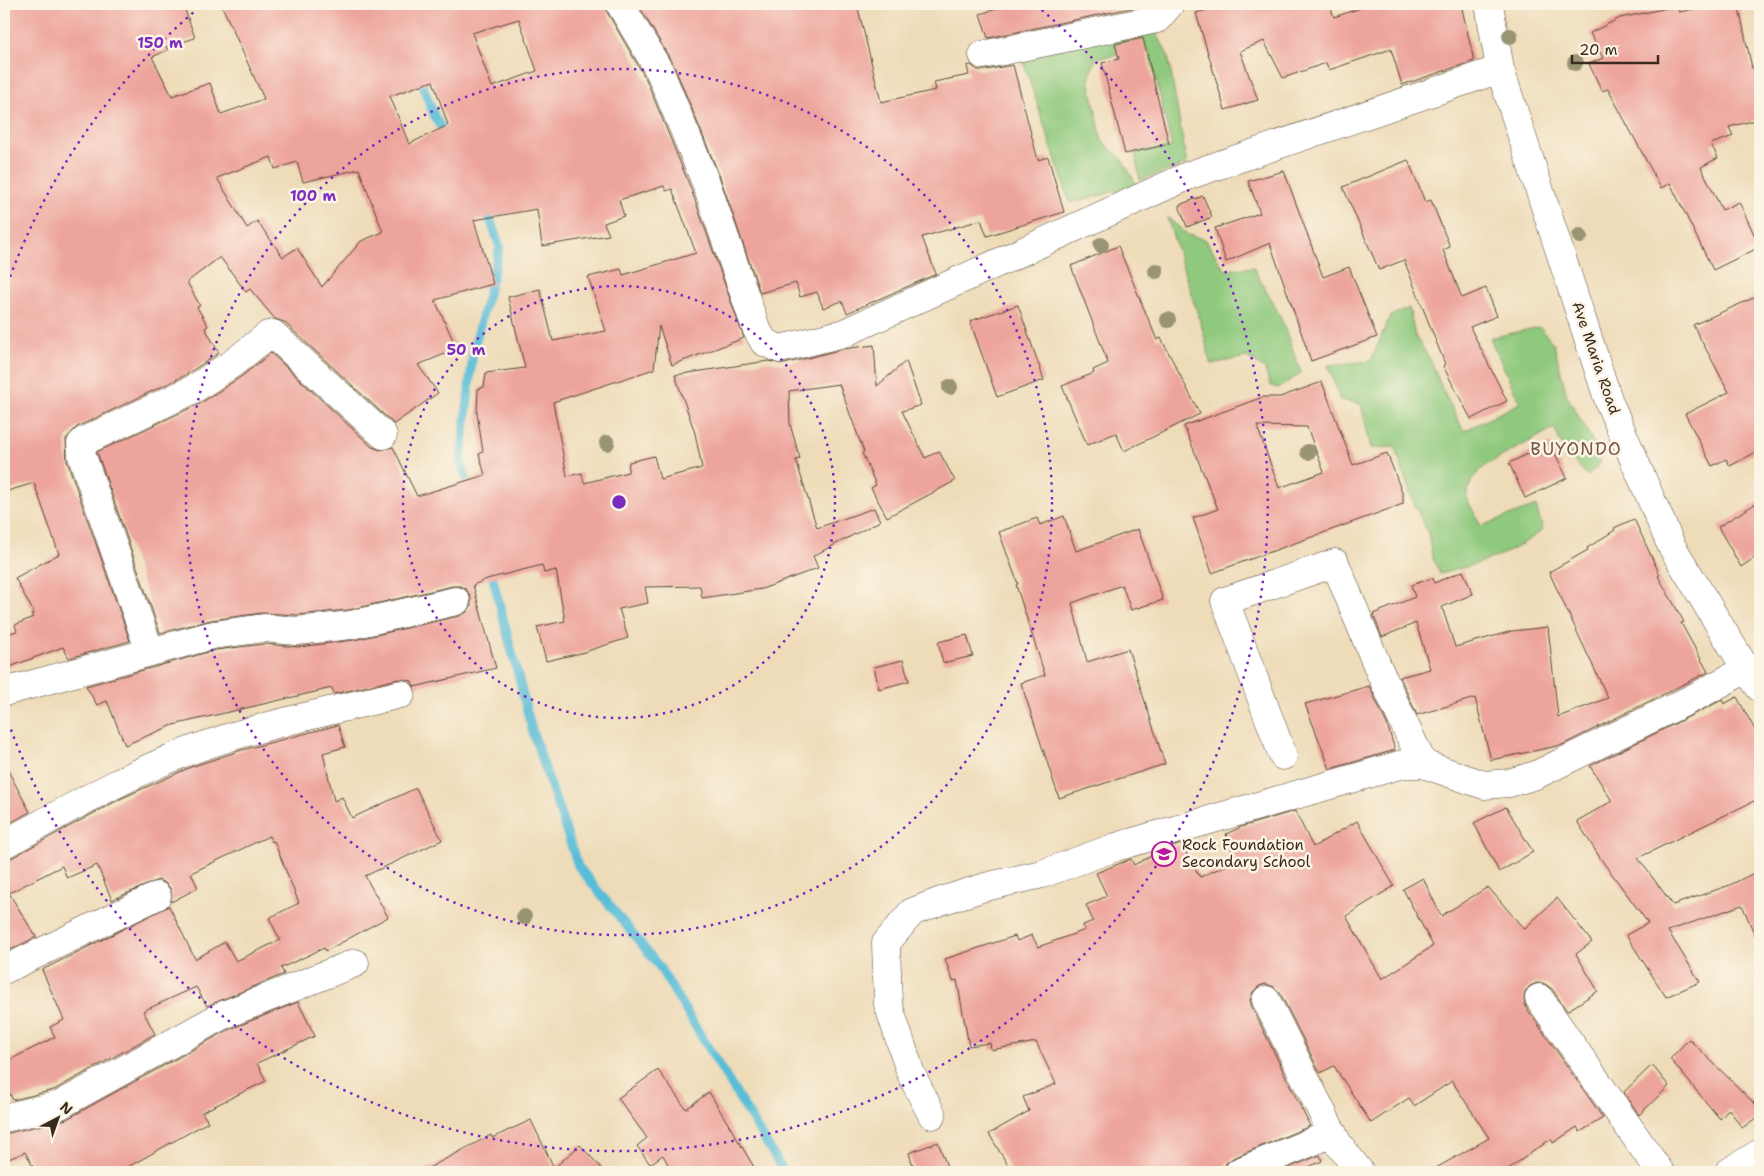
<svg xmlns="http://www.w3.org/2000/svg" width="1764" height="1176" viewBox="0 0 1764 1176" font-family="'Shantell Sans',sans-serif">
<rect width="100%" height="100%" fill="#fcf5e5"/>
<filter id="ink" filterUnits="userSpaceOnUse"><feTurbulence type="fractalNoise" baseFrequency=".02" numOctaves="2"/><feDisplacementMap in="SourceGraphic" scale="10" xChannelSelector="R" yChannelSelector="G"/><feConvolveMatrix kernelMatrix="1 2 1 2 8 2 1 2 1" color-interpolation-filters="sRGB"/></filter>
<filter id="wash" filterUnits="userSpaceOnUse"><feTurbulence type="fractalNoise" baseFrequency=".0096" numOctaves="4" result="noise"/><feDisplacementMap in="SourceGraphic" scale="20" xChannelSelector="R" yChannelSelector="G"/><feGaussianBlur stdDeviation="1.12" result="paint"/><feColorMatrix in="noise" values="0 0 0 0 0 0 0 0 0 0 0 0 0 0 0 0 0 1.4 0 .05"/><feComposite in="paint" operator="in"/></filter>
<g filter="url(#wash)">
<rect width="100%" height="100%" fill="#eedcb9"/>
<!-- green -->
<path fill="#8fc97d" stroke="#657a4e" d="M1153,25L1168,56L1187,164L1140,180L1135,152L1172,147L1149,50L1096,58L1089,79L1102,141L1122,159L1137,186L1070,203L1022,58Z
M1167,217L1188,235L1205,239L1225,270L1253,267L1280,316L1301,373L1278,388L1270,385L1265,369L1247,357L1211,364L1203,331Z
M1409,308L1415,336L1431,361L1443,391L1464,431L1520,403L1490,338L1540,327L1554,345L1567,396L1590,436L1601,462L1588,476L1565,452L1554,428L1486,465L1472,479L1466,497L1481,526L1536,506L1543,530C1506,557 1484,562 1440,574L1432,556L1428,533L1414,504L1395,447L1371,448L1361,404L1340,400L1328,365L1371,361L1390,316Z"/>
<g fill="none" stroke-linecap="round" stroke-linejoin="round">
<!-- stream -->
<path stroke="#59bdd7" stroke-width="9" d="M419,75L435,118L448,137
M470,492L461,462L473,352L500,247L486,208
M490,567L532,730L578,866L658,965L784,1172"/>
</g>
<g id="blocks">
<!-- building -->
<path fill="#eda49c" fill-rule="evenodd" d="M4,4H183L195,38L166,47L168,50L152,57L172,96L210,83L221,114L264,99L221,4H604L607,12L646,79L691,189L744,338L672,365L659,326L654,369L553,402L567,476L582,473L584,483L628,472L629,462L654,456L660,479L702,468L695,433L675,375L768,361L784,364L843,349L874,345L877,386L906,361L921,405L902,411L925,458L939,451L955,481L887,517L871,488L876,485L862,453L864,452L839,384L789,391L790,424L800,459L796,460L817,528L874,508L880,521L813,556L818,568L762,589L702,598L700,586L645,587L648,603L619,609L628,638L581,653L546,661L537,627L565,621L556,570L544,573L542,565L487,579L473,585L496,668L414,687L412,681L398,679L334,694L332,688L173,725L125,745L107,701L97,705L86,686L216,650L264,644L299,647L354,640L459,616L467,612L471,606V598L467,590L460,586H453L348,610L297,615L262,613L211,620L160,633L97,452L201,403L242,376L271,353L372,447L380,450L393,447L417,496L485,475L479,454L483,452L477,413L478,389L484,387L486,373L525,368L508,297L540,289L553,341L606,331L588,277L621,269L623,275L696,253L672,189L666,191L664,186L619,200L624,216L604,223L609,235L542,246L537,209L474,220L493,284L435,300L457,349L418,365L438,393L394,424L284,322L275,319L250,289L246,292L220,257L187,282L200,306L197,307L208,326L205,328L219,353L184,376L77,427L66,439L67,461L130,641L69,658L63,647L4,669V635L17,631L15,625L33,617L31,614L34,613L15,578L59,554L34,483L4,492ZM519,19L537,71L492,87L472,33ZM433,81L448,125L409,144L390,96ZM271,157L275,169L297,162L303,182L359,169L383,232L361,241L322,287L297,248L283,257L257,221L247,228L217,178Z
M638,4H857L881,102L936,90L934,82L969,75L967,66L971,65L978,70H986L1013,65L1038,160L1048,157L1064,212L987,236L981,220L922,237L936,274L847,313L842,301L823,308L817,292L800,297L796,283L760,293L720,177L674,66Z
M1013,4H1135L1136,7L988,38L980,14Z
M1227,4H1329L1334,17L1373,4H1461L1474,61L1402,85L1391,49L1329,70L1326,63L1283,78L1264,41L1240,51L1258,100L1225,110L1196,13Z
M1716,4H1738L1752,68L1760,66V119L1729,127L1733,136L1711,144L1718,158L1701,167L1722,210L1739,202L1760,247L1713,270L1670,183L1661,188L1608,89L1602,91L1589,64L1603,58L1590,33L1620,18L1677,6L1679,12Z
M1143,38L1169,144L1125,154L1102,63L1119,59L1115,44Z
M1408,160L1425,202L1431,200L1450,247L1443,250L1462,298L1486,288L1497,316L1470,327L1507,401L1471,419L1443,366L1445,364L1404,260L1379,270L1343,187Z
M1284,171L1323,277L1349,267L1377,337L1311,361L1270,243L1226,262L1215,228L1260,213L1248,181Z
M1203,196L1212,217L1187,227L1179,205Z
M1118,246L1157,340L1161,338L1200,414L1124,451L1116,433L1087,445L1062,386L1094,373L1093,370L1108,363L1071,266Z
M1760,295V450L1730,466L1726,459L1712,466L1685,414L1729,392L1693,325Z
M1018,305L1044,380L997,397L970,321Z
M1322,382L1353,465L1387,453L1403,495V504L1212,573L1193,518L1218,509L1184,426L1263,397H1280ZM1257,426L1307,427L1324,472L1279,488Z
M1550,443L1567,478L1525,498L1509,463Z
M1760,501V554L1741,567L1718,527Z
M1064,516L1076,551L1138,529L1163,600L1131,610L1122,585L1072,603L1087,662L1128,649L1165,764L1059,798L1021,683L1045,675L1016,585L1018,584L999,532L1037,518L1040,525Z
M1634,519L1660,575L1658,576L1684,622L1681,623L1708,672L1562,745L1491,760L1475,698L1417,715L1400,677L1430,669L1416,623L1382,637L1373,614L1415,597L1411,585L1433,578L1434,583L1463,571L1473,594L1442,607L1455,647L1512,631L1548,627L1558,717L1608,698L1549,572L1588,550L1587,548L1615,530L1614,528Z
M967,635L973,656L943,663L938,642Z
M903,660L909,681L879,689L874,667Z
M1369,686L1387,724L1395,750L1330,769L1305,704Z
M1737,697L1760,739V798L1638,858L1673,905L1730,885L1760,870V947L1742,905L1668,931L1700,982L1666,997L1626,935L1648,923L1600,858L1577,821L1612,801L1590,766L1722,700L1724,704Z
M338,725L345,747L323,753L334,801L342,797L352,818L416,788L442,840L365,876L388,917L326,951L324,948L281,968L284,974L207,1006L196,987L143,1011L155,1034L54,1090L13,1100L4,1083V1063L55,1037L50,1027L64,1020L42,970L169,906L195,959L225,942L236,961L280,940L269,918L299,903L274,841L272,842L269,836L191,873L198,888L171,902V889L165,883L158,880L112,900L97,865L67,878L62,866L9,893L36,937L4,953V860L11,858L122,798L191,767L242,750Z
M4,763L30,812L4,826Z
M1506,807L1533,852L1499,872L1474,823Z
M1295,811L1313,847L1357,821L1394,886L1346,916L1382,979L1433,946L1403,889L1423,878L1441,916L1488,887L1524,929L1557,898L1592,942L1576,954L1598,991L1567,1011L1552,989L1545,984L1537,983L1530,986L1525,992L1524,1000L1526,1007L1603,1118L1580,1132L1577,1127L1553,1143L1551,1139L1504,1172H1429L1489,1138L1452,1081L1414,1106L1409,1098L1371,1123L1334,1066L1320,1073L1280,993L1274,987L1266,984L1259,986L1253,992L1250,1000L1252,1007L1310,1126L1233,1158L1226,1163L1224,1172H1012L989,1134L1029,1111L1023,1097L1056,1084L1036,1042L991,1050L990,1043L969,1046L957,980L953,981L945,959L1015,936L1017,941L1032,935L1038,947L1085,930L1083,925L1093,921L1086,905L1107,896L1096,873L1131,859L1134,865L1160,851L1181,844L1200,877L1236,861L1226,834L1241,827Z
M298,1002L315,1036L257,1063L266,1081L202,1112L208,1122L119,1172H36L25,1152L4,1161V1134L67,1119L228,1030Z
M1689,1039L1760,1109V1115L1742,1128L1729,1109L1720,1119L1670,1059Z
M1652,1065L1669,1086L1639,1115L1624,1092Z
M658,1070L686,1109L709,1092L757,1172H672L663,1155L650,1164L637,1146L647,1138L618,1098Z
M531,1120L554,1168L580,1145L605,1172H421L491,1135L492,1138Z
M938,1142L949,1172H915L909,1153Z
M1320,1155L1322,1161L1297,1172H1279Z"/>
</g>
</g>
<g filter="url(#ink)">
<use href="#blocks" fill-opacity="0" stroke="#564535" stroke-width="1"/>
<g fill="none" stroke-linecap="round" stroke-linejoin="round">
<defs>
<path id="minor" d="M620,4L660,72L706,183L756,328L764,342L780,349L844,333L1190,175L1500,69
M1489,4L1500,69L1609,402L1671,545L1746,669L1760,688
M983,55L1157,19L1170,4
M150,652L82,456L81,444L84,441L192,390L233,363L268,335L273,334L383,435
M4,692L213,635L264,628L297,631L351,625L456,601
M1283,756L1225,601L1335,563L1379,670L1423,764
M4,844C64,812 121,778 184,753C254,726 328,712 401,694
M4,970L157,896
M1539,998L1660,1172
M1266,1000L1337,1142L1360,1172
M932,1115L911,1074L888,1004L886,943L912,912L941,901L985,887L1042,874L1116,847L1403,764H1423L1484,785L1509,783L1536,775L1699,695L1746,669
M4,1118L60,1105L221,1016L355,963
M1239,1172L1333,1133"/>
<path id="major" d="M1729,1172L1760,1153"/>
</defs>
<!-- minor casing -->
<use href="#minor" stroke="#564535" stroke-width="29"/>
<!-- major casing -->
<use href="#major" stroke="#564535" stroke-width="29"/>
<!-- minor -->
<use href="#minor" stroke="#fff" stroke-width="28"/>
<!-- major -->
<use href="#major" stroke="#fff" stroke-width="28"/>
</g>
<!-- trees -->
<g fill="#999473">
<circle cx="1510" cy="36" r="8"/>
<circle cx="1575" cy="63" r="8"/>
<circle cx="1580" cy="236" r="8"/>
<circle cx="1101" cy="245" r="8"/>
<circle cx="1156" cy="271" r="8"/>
<circle cx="1168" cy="320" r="8"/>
<circle cx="950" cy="387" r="8"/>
<circle cx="607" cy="443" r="8"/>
<circle cx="1308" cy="452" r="8"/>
<circle cx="524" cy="917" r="8"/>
</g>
</g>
<!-- distance rings -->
<g fill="none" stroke="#7b2cbf" stroke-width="2.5" stroke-dasharray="2.5 5">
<circle cx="619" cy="502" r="216"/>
<circle cx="619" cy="502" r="433"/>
<path d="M5 291A649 649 0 0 1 202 5M1036 5A649 649 0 1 1 5 713"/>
</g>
<!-- icons -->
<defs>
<symbol id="school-ring" viewBox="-11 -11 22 22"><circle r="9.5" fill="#fcf5e5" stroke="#b5179e" stroke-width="1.5"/><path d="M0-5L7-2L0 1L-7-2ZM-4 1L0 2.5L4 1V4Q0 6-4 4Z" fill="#b5179e"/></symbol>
</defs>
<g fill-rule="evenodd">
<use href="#school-ring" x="1150" y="840" width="28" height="28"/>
</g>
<g text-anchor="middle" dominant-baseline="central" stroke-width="5" stroke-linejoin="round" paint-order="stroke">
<!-- street labels -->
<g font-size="15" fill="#3b2a1e" stroke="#fcf5e5">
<text transform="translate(1596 358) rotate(71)">Ave Maria Road</text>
</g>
<!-- poi labels -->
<g font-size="15" fill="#3b2a1e" stroke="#fcf5e5" text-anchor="start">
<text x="1182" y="845">Rock Foundation<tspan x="1182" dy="17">Secondary School</tspan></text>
</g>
<!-- quarter labels -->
<g font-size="18" letter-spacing="1" fill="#79554a" stroke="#fcf5e5">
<text x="1576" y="449">BUYONDO</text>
</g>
</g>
<circle cx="619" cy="502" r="8" fill="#7b2cbf" stroke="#fcf5e5" stroke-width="2.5"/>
<g font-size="15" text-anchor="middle" font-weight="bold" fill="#7b2cbf" stroke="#fcf5e5" stroke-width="5" stroke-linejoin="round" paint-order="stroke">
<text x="160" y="48">150 m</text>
<text x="313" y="201">100 m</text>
<text x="466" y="355">50 m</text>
</g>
<!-- margin -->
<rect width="1764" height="1176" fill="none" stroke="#fcf5e5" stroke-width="20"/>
<!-- north arrow -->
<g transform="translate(58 1118) rotate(41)" stroke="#fcf5e5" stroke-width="4" paint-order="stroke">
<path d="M0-4L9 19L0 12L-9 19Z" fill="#3b2a1e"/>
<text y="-8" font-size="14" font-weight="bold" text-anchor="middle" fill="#3b2a1e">N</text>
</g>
<!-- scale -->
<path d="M1572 55v8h86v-8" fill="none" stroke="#3b2a1e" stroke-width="2.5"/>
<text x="1579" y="55" font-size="15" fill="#3b2a1e" stroke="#fcf5e5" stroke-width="4" paint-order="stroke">20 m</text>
</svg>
